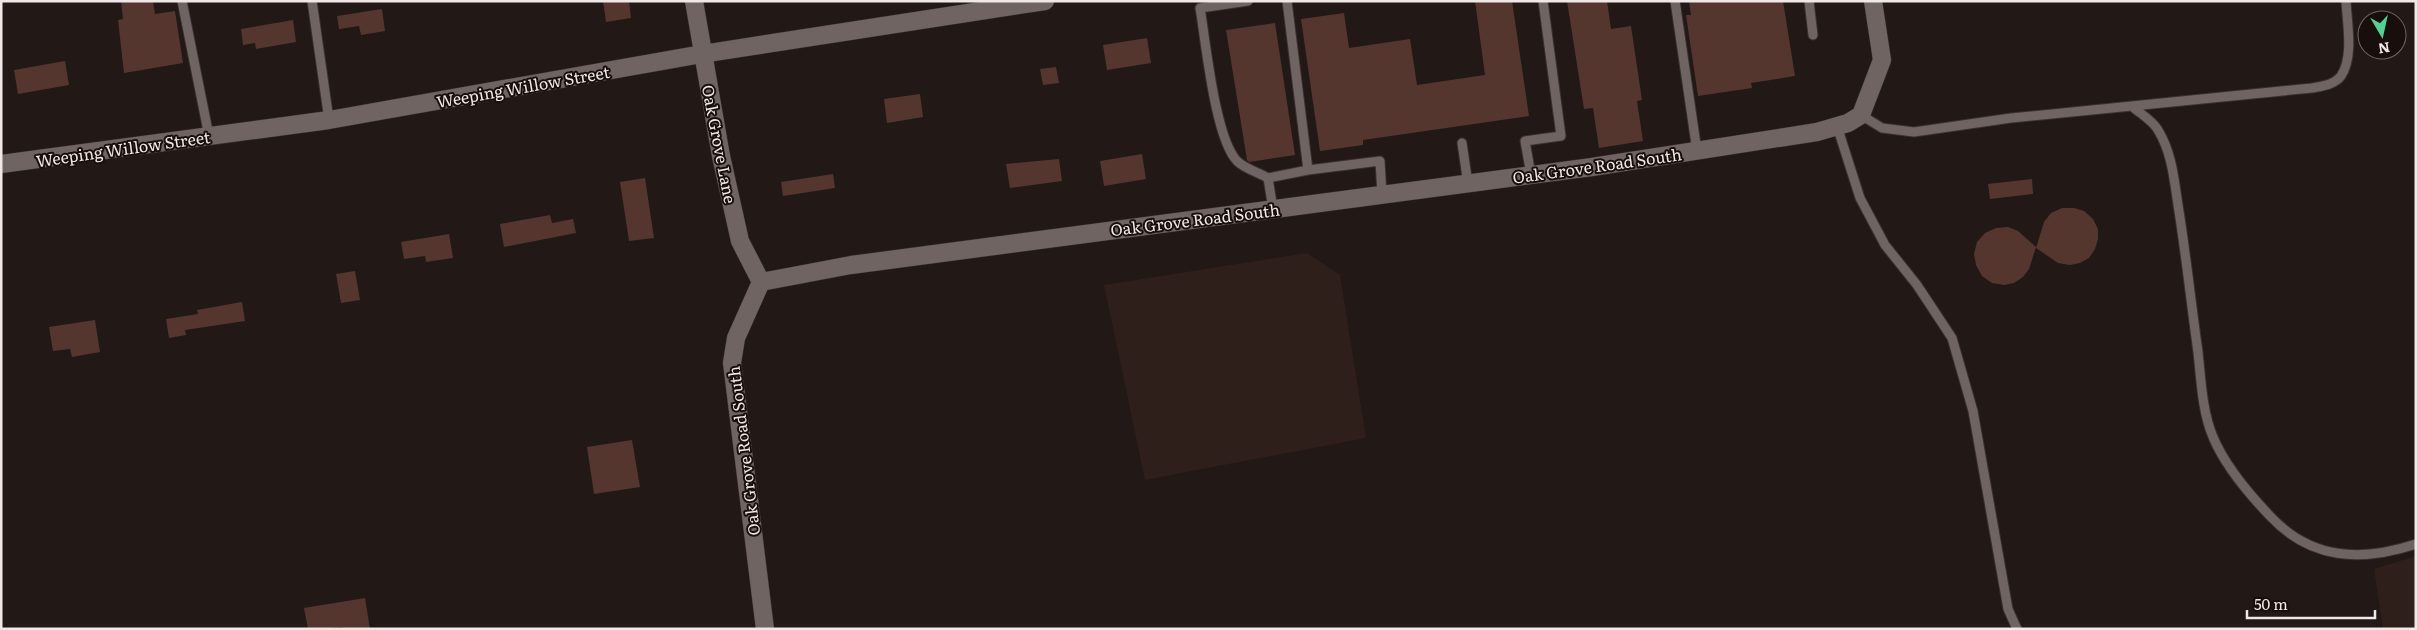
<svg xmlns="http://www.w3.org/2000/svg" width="2417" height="630" viewBox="0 0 2417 630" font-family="Literata,serif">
<rect width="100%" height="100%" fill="#221816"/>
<!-- built -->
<path fill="#2e1f1b" d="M1307,253L1340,275L1366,438L1145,480L1104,285Z
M2416,556V629H2383L2374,569Z"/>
<!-- building -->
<path fill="#54362f" d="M121,1H153L155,14L175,11L183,63L124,73L118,20L123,19Z
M603,1H629L631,18L606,22Z
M1475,1H1512L1529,116L1363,140V145L1320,151L1301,19L1344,13L1349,48L1410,39L1417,85L1485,75Z
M1567,1H1607L1611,29L1631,26L1642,100L1637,101L1643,141L1599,148L1593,108L1584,109Z
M1689,1H1783L1795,76L1751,83L1752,88L1698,96L1686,15H1691Z
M382,9L385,31L361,35L359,26L339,29L337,16Z
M293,20L296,42L256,49L255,43L243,45L241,29Z
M1275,23L1295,155L1249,162L1247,160L1226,30Z
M1147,38L1151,63L1107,70L1103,45Z
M65,61L69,85L18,94L14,70Z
M1056,67L1059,83L1043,85L1040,69Z
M920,94L923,117L887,123L884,99Z
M1142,154L1146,179L1104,186L1100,161Z
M1059,159L1062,181L1010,188L1006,164Z
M833,174L835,188L783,196L781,182Z
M645,178L654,238L629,241L620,182Z
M2032,179L2033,194L1990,199L1988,184Z
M2062,208H2074L2084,211L2093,219L2098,229V239L2095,249L2089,258L2080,263L2070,265L2058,263L2036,248L2044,222L2051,213Z
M550,215L552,223L573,219L576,233L504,247L500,224Z
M2008,227L2018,231L2036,247L2029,269L2023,277L2014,283L2004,285L1992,283L1982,276L1976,265L1974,254L1977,242L1985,233L1996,228Z
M449,234L453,258L426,262L425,256L404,259L401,242Z
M355,271L360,300L341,303L336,274Z
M242,302L245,321L185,330L186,335L169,338L166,319L198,314L197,310Z
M95,320L100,352L72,357L70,349L53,351L49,327Z
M632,440L640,487L594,494L587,447Z
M365,598L370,629H344L343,627L308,629L304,608Z"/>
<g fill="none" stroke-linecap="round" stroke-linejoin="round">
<defs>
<path id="service" d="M182,1L209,136
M312,1L329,120
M1248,1L1200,8C1206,43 1215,138 1237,161C1245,169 1258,172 1268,178L1273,209
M1287,1L1308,170L1380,161L1382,195
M1675,1L1697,151
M1809,1L1813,35
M2133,107C2141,114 2153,121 2158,130C2172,153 2174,179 2178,205C2186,254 2191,303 2198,352C2201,379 2202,411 2213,437C2225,466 2249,494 2270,516C2311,560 2361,562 2416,544
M1861,115L1882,128L1914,132L2011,118L2312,88C2322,86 2334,85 2341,76C2354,57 2347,23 2346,1
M1837,126L1860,198L1885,245L1917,285L1952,338L1973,411L2008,609L2017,629
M1462,143L1468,184
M1531,175L1525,141L1561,136L1543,1
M1268,178L1308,170"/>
<path id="minor" d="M694,1L721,156L740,241L761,282
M1,164L329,120L702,54L1045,1
M765,629L732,363L736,338L761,282L851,265L1592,167L1817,132L1848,123L1861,115L1882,60L1873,1"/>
</defs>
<!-- service casing -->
<use href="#service" stroke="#393231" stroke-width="11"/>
<!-- minor casing -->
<use href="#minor" stroke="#393231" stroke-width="19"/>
<!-- service -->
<use href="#service" stroke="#6f6461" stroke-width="9"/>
<!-- minor -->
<use href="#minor" stroke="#6f6461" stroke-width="18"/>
</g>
<g text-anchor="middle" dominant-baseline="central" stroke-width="4" stroke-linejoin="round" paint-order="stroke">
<!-- street labels -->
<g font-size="16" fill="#efe8e7" stroke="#180f0d">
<text transform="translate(523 86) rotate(-10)">Weeping Willow Street</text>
<text transform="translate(720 144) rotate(79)">Oak Grove Lane</text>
<text transform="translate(123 148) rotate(-8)">Weeping Willow Street</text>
<text transform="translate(1597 165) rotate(-8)">Oak Grove Road South</text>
<text transform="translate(1195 219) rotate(-7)">Oak Grove Road South</text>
<text transform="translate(743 451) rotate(-97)">Oak Grove Road South</text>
</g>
</g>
<!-- border -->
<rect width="2417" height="630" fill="none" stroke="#efe8e7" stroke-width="5"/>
<!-- north arrow -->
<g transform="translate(2382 35) rotate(171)"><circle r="24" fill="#180f0d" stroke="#6e6664"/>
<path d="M0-4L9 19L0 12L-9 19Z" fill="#51d397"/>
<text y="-8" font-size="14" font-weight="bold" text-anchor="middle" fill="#efe8e7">N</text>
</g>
<!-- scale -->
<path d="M2247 610v8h128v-8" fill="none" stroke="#efe8e7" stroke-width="2.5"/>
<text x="2254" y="610" font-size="15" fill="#efe8e7" stroke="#180f0d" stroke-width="4" paint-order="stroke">50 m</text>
</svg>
